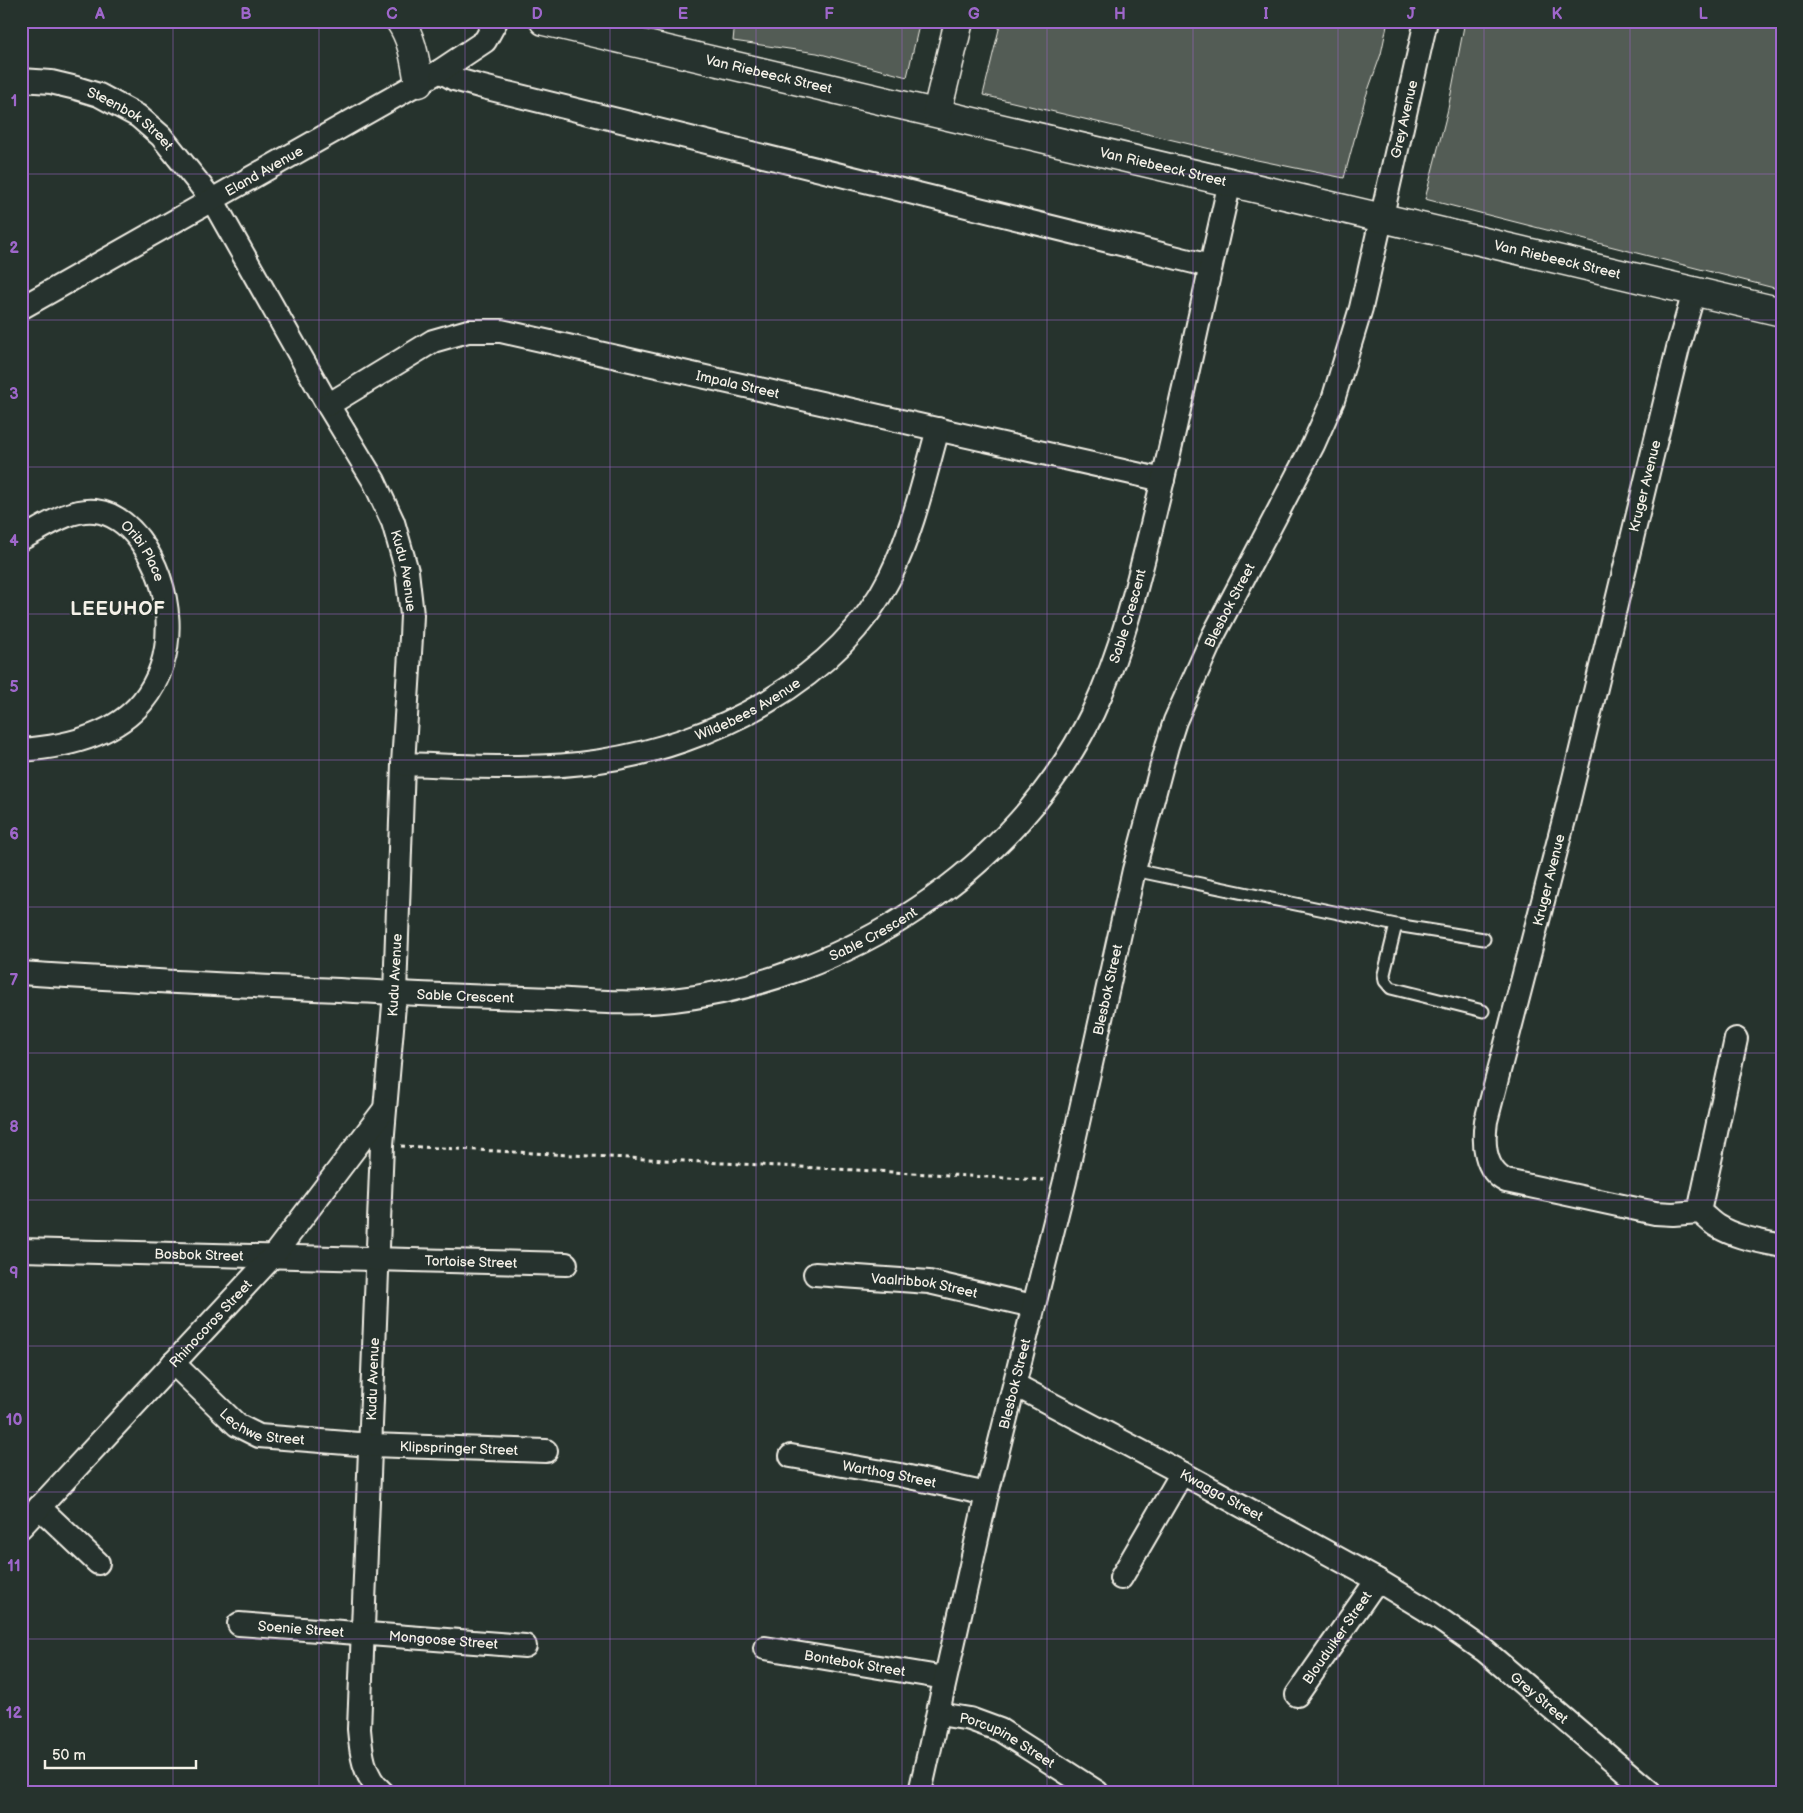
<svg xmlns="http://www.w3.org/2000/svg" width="1803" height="1813" viewBox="0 0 1803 1813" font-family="'Balsamiq Sans',sans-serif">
<rect width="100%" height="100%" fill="#26332d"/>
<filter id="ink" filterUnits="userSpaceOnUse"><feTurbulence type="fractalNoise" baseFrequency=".02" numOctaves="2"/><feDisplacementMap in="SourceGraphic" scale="10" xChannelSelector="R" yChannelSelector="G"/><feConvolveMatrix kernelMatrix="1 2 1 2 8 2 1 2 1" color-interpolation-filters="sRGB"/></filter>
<g filter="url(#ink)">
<!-- building -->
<path fill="#525c55" stroke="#f4f1e8" d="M735,21H920L907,77L817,53L733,41Z
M1001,21H1388L1381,54L1365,99L1344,178L1257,160L983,95Z
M1465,21H1782V290L1425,199L1448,109Z"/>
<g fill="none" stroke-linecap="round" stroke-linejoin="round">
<defs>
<path id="lane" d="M1134,870L1396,925L1484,939
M1396,925L1384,974L1385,981L1391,988L1483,1011"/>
<g id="street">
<path d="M440,71L454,79L479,86L1210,266"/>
<path id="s1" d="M21,80L51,82L76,88L99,95L138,116L161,136L213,201L328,405L374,481L393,522L407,571L412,615L411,637L403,764L395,993L382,1145L359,1729C361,1752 363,1776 382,1792"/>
<path d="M1694,292L1678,348L1565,816L1486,1121C1483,1142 1484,1170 1506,1181L1655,1213L1673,1214L1699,1212C1706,1216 1710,1222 1717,1226C1736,1238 1760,1241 1782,1246"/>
<path id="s2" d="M21,308L440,71L485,41L496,21"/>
<path id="s3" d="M328,405L433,341L468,331H501L1163,480"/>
<path id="s4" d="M21,539C43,528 70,508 95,511C113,513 128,525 139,539C173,585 180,656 142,702C114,736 63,747 21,750"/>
<path id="s5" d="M403,764C469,766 535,771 600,761C710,745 839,680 890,577C913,530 924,479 938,429"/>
<path id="s6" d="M21,973C140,981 259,986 377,992C435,995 493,997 551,999C591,1001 632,1005 673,1000C845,980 1017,870 1093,712C1124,646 1140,574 1157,504C1183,397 1205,289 1230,182"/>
<path d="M1699,1212L1736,1039"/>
<path id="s7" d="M21,1250L566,1264"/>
<path id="s8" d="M815,1274L929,1282L1033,1306"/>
<path id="s9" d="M173,1363L237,1425L259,1436L371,1445L546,1451"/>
<path id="s10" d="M1015,1385L1182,1473L1377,1580L1425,1609L1485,1651L1650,1792"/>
<path id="s11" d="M791,1456L900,1475L987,1494"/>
<path d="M39,1507L98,1563"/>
<path id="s12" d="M21,1527L273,1256L384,1110"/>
<path d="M1121,1578L1182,1473"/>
<path id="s13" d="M239,1624L525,1646"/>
<path id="s14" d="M765,1648L945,1678"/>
<path id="s15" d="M1297,1695L1377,1580"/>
<path id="s16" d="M939,1714L970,1719L1000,1730L1097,1792"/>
<path id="s17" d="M920,1792L987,1494L1065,1181L1134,870L1167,746L1175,721L1213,636L1313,445L1333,400L1361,308L1426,21"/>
</g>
<g id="secondary">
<path d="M400,21C413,40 415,61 419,83"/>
<path id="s18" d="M544,21L1782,312"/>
<path d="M937,112L959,21"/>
</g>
</defs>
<!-- lane casing -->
<use href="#lane" stroke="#f4f1e8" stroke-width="15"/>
<!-- street casing -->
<use href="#street" stroke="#f4f1e8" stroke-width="26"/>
<!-- secondary casing -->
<use href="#secondary" stroke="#f4f1e8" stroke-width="31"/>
<!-- path -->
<path stroke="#f4f1e8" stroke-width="3" stroke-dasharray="4 4" stroke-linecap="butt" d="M401,1146L1044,1180"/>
<!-- lane -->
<use href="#lane" stroke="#26332d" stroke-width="11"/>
<!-- street -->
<use href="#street" stroke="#26332d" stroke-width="22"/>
<!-- secondary -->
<use href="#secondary" stroke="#26332d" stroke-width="28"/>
</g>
</g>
<!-- grid -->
<path fill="none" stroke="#9f67cb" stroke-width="1" stroke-opacity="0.55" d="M173,21V1792M319,21V1792M465,21V1792M610,21V1792M756,21V1792M902,21V1792M1047,21V1792M1193,21V1792M1338,21V1792M1484,21V1792M1630,21V1792M21,174H1782M21,320H1782M21,467H1782M21,614H1782M21,760H1782M21,907H1782M21,1053H1782M21,1200H1782M21,1346H1782M21,1492H1782M21,1639H1782"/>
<g text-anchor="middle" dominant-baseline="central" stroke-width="4.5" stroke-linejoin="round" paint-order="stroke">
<!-- street labels -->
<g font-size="14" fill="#f4f1e8" stroke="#26332d">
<text stroke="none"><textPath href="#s18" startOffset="231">Van Riebeeck Street</textPath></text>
<text stroke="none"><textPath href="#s17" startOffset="1749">Grey Avenue</textPath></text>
<text stroke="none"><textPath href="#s1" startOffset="119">Steenbok Street</textPath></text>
<text stroke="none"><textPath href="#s18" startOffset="636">Van Riebeeck Street</textPath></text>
<text stroke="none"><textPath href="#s2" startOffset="279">Eland Avenue</textPath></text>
<text stroke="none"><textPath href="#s18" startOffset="1041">Van Riebeeck Street</textPath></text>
<text stroke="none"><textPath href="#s3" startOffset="435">Impala Street</textPath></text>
<text transform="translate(1645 486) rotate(-76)">Kruger Avenue</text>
<text stroke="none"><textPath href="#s4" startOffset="146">Oribi Place</textPath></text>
<text stroke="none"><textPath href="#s1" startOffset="656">Kudu Avenue</textPath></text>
<text stroke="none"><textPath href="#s17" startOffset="1229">Blesbok Street</textPath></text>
<text stroke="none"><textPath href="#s6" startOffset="1285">Sable Crescent</textPath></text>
<text stroke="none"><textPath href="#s5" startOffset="355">Wildebees Avenue</textPath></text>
<text transform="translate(1549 880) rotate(-76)">Kruger Avenue</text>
<text stroke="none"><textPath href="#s6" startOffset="865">Sable Crescent</textPath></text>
<text transform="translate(395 975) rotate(-87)">Kudu Avenue</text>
<text stroke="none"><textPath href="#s17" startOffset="824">Blesbok Street</textPath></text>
<text stroke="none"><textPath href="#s6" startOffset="445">Sable Crescent</textPath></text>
<text stroke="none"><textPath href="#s7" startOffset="178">Bosbok Street</textPath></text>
<text stroke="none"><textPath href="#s7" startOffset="450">Tortoise Street</textPath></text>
<text stroke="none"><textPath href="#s8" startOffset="110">Vaalribbok Street</textPath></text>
<text stroke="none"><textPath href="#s12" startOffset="278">Rhinocoros Street</textPath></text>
<text transform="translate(373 1379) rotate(-88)">Kudu Avenue</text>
<text stroke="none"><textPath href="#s17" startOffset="419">Blesbok Street</textPath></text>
<text stroke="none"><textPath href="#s9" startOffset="114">Lechwe Street</textPath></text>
<text stroke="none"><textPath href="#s9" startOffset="314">Klipspringer Street</textPath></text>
<text stroke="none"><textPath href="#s11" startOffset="100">Warthog Street</textPath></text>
<text stroke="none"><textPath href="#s10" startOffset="234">Kwagga Street</textPath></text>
<text stroke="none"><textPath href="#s13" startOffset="62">Soenie Street</textPath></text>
<text stroke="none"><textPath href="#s15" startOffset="70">Blouduiker Street</textPath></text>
<text stroke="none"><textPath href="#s13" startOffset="205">Mongoose Street</textPath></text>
<text stroke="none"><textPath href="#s14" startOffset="91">Bontebok Street</textPath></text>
<text stroke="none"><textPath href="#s10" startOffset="612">Grey Street</textPath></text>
<text stroke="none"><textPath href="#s16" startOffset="74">Porcupine Street</textPath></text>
</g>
<!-- district labels -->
<g font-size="19" font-weight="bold" letter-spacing="1" fill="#f4f1e8" stroke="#26332d">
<text x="118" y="609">LEEUHOF</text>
</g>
</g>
<!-- margin -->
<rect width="1803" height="1813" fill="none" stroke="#26332d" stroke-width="55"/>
<!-- scale -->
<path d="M45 1760v8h151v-8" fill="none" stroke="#f4f1e8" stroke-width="2.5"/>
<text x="52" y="1760" font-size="15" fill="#f4f1e8" stroke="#26332d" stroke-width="4" paint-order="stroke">50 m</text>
<rect x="28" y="28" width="1748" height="1758" fill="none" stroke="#9f67cb" stroke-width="2"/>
<g font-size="16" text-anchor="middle" font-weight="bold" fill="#9f67cb">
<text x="100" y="19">A</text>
<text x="246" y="19">B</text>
<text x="392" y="19">C</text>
<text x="537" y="19">D</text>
<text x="683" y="19">E</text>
<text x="829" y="19">F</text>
<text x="974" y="19">G</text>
<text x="1120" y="19">H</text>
<text x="1266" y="19">I</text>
<text x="1411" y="19">J</text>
<text x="1557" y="19">K</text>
<text x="1703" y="19">L</text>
<text x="14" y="106">1</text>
<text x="14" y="253">2</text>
<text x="14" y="399">3</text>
<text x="14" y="546">4</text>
<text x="14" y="692">5</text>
<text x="14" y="839">6</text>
<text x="14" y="985">7</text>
<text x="14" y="1132">8</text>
<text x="14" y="1278">9</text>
<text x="14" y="1425">10</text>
<text x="14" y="1571">11</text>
<text x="14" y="1718">12</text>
</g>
</svg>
